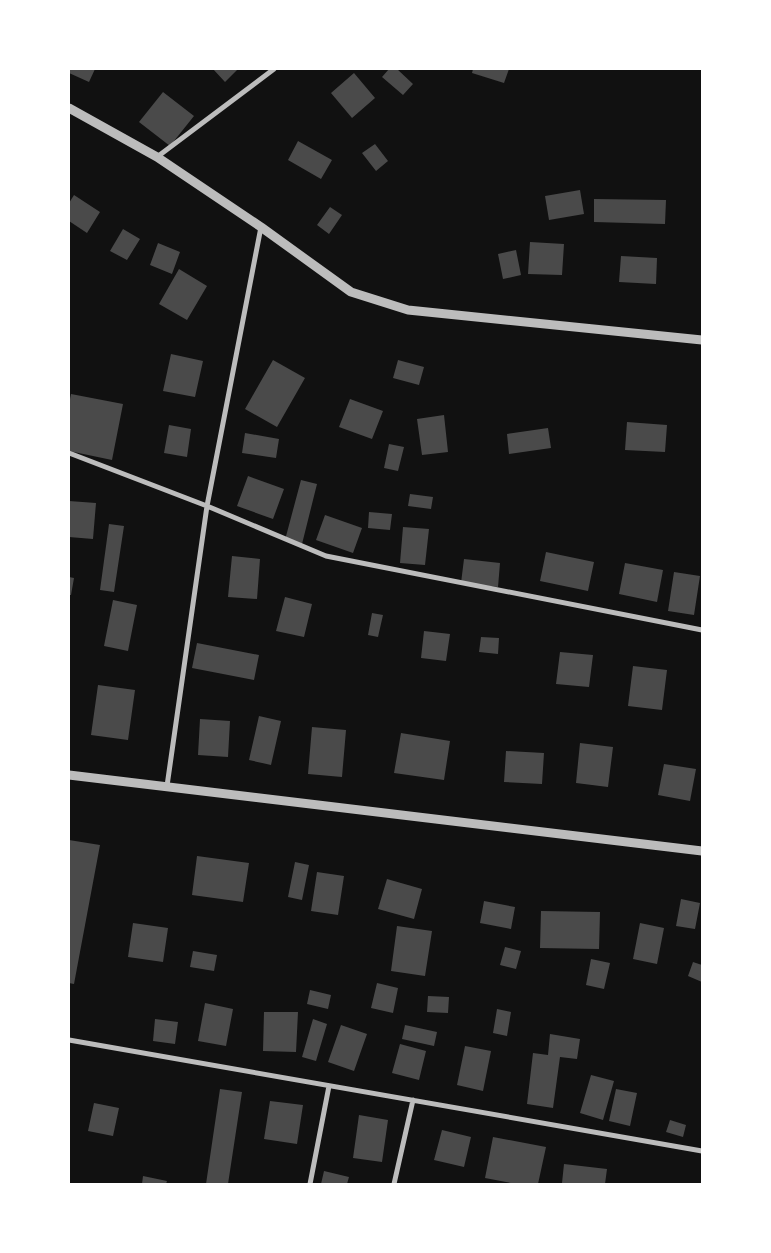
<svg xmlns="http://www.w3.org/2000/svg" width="771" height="1253" viewBox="0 0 771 1253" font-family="Roboto,sans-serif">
<rect width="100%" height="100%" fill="#111"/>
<!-- building -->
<path fill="#4a4a4a" d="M69,69H95L89,82L69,73Z
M213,69H238L225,82Z
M389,69H397L413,84L403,95L382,77Z
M473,69H509L504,83L472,73Z
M354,73L375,98L352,118L331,93Z
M163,92L194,116L170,146L139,122Z
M298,141L332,160L321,179L288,160Z
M375,144L388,161L376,171L362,153Z
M580,190L584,214L549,220L545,196Z
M74,195L100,212L87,233L69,221V203Z
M594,199L666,200L665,224L594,222Z
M330,207L342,215L329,234L317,225Z
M123,229L140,239L127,260L110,251Z
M530,242L564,244L562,275L528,274Z
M158,243L180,252L172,274L150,265Z
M516,250L521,275L503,279L498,254Z
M621,256L657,258L656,284L619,282Z
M179,269L207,286L187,320L159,304Z
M171,354L203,361L195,397L163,391Z
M273,360L305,378L277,427L245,409Z
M398,360L424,367L419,385L393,378Z
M71,394L123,404L112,460L69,451V404Z
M350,399L383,411L372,439L339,427Z
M444,415L448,452L422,455L417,419Z
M627,422L667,425L665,452L625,450Z
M169,425L191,429L187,457L164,453Z
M548,428L551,448L509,454L507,434Z
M245,433L279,439L276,458L242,453Z
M389,444L404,447L398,471L384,468Z
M248,476L284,489L273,519L237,506Z
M301,480L317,484L302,544L285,540Z
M410,494L433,497L431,509L408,506Z
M69,501L96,503L93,539L69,537Z
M369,512L392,514L390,530L368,528Z
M325,515L362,528L353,553L316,540Z
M109,524L124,526L114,592L100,590Z
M403,527L429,529L425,565L400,563Z
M546,552L594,562L588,591L540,581Z
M232,556L260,559L257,599L228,597Z
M464,559L500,563L498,587L461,583Z
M625,563L663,570L657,602L619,594Z
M674,572L700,576L694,615L668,611Z
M69,577L74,578L71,595H69Z
M285,597L312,604L304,637L276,631Z
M113,600L137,605L128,651L104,646Z
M372,613L383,615L378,637L368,635Z
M424,631L450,634L446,661L421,658Z
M481,637L499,638L498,654L479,652Z
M197,643L259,655L254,680L192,668Z
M560,652L593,655L589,687L556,684Z
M633,666L667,670L662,710L628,706Z
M98,685L135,690L128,740L91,735Z
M259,716L281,721L271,765L249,760Z
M200,719L230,721L228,757L198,755Z
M312,727L346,730L342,777L308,774Z
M401,733L450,741L444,780L394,773Z
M580,743L613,747L608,787L576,783Z
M506,751L544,753L542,784L504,782Z
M664,764L696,769L690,801L658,795Z
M69,840L100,845L74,984L69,983Z
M197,856L249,863L243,902L192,895Z
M295,862L309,865L302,900L288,897Z
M317,872L344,876L338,915L311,911Z
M387,879L422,889L414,919L378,909Z
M681,899L700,903L695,929L676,926Z
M484,901L515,907L511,929L480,923Z
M541,911L600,912L599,949L540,948Z
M133,923L168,928L163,962L128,957Z
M640,923L664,928L657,964L633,959Z
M397,926L432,931L425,976L391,971Z
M505,947L521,951L516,969L500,965Z
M193,951L217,955L214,971L190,967Z
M591,959L610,963L604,989L586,985Z
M693,962L702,965V982L688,976Z
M377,983L398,988L393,1013L371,1008Z
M310,990L331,995L328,1009L307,1004Z
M428,996L449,997L448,1013L427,1012Z
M205,1003L233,1009L226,1046L198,1041Z
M497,1009L511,1012L507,1036L493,1033Z
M264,1012H298L296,1052L263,1051Z
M155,1019L178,1022L175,1044L153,1041Z
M313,1019L327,1024L316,1061L302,1057Z
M341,1025L367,1034L354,1071L328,1062Z
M405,1025L437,1032L434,1046L402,1039Z
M550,1034L580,1039L577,1059L560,1057L553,1108L527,1104L533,1053L548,1055Z
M400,1044L426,1051L419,1080L392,1073Z
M465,1046L491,1051L483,1091L457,1085Z
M591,1075L614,1081L603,1120L580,1113Z
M220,1089L242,1092L228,1184H206Z
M616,1089L637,1093L630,1126L609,1121Z
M270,1101L303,1105L297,1144L264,1139Z
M94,1103L119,1108L113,1136L88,1131Z
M359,1115L388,1120L382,1162L353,1158Z
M670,1120L686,1125L683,1137L666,1132Z
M442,1130L471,1137L464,1167L434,1160Z
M493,1137L546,1147L538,1184H516L485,1178Z
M564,1164L607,1169L605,1184L562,1183Z
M324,1171L349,1177L347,1184H321Z
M143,1176L167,1181L166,1184H142Z"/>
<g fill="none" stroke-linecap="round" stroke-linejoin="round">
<!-- minor -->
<path stroke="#bcbcbc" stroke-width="5" d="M157,157L274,69
M69,453L207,506L326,556L702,630
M167,786L207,506L261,227
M69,1040L702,1151
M310,1184L329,1086
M394,1184L413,1100"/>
<!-- tertiary -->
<path stroke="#bcbcbc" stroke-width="9" d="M69,108L157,157L261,227L351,292L408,310L702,340
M69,775L702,851"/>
</g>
<!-- border -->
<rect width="771" height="1253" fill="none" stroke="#ffffff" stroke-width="140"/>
</svg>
